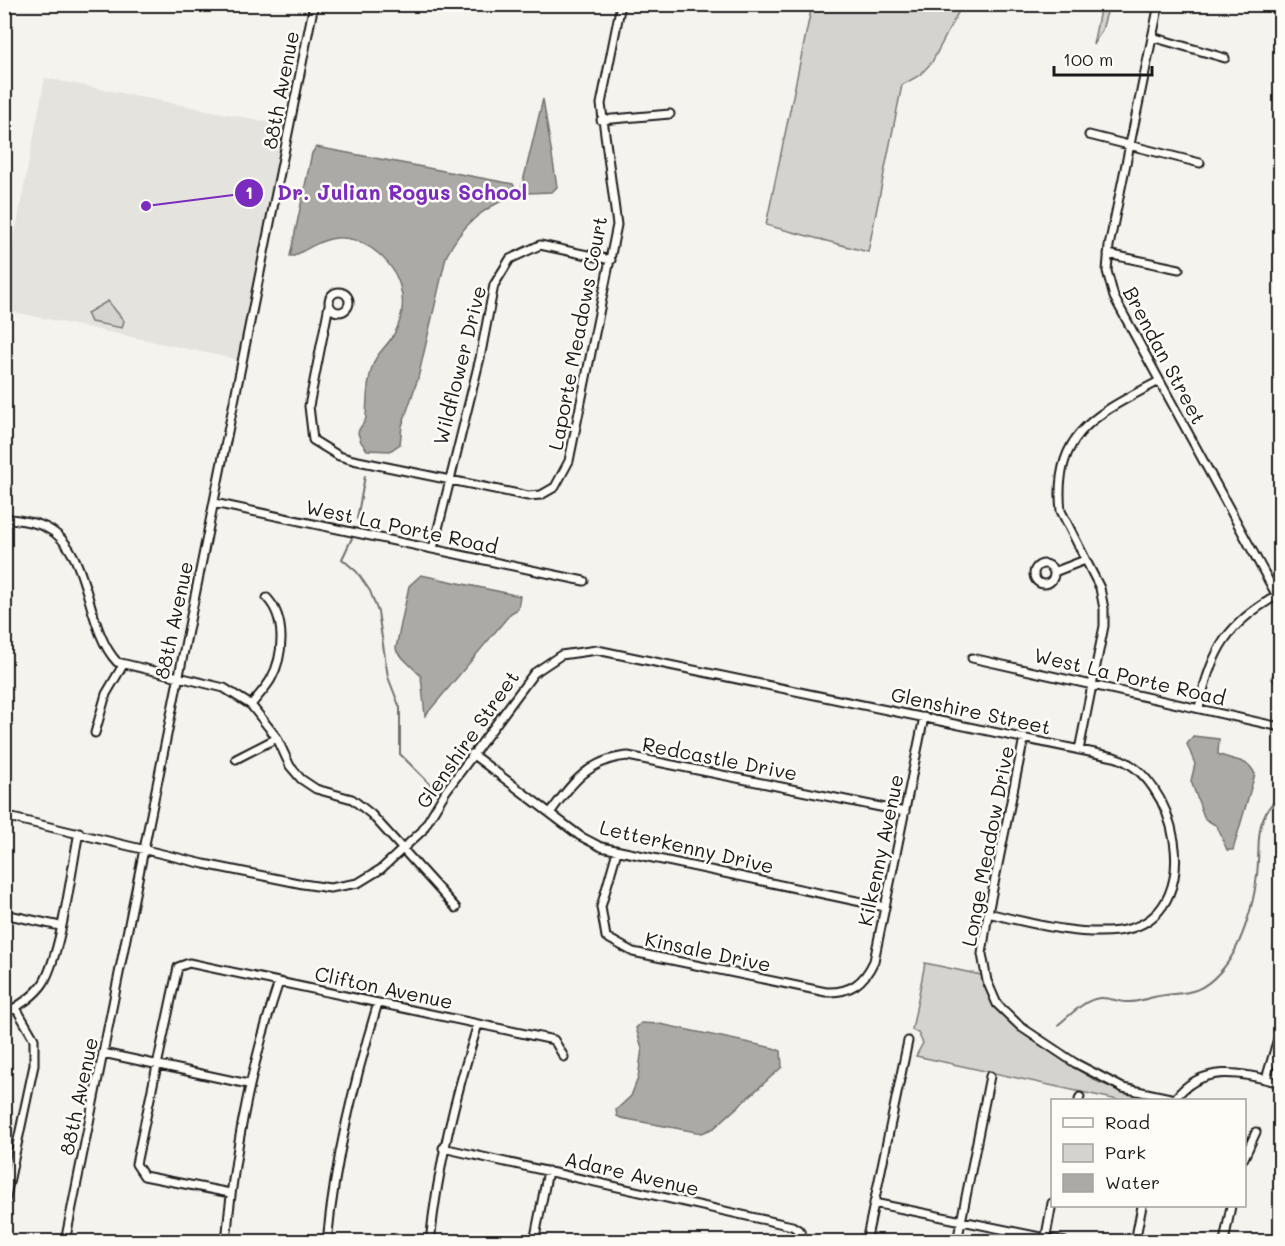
<svg xmlns="http://www.w3.org/2000/svg" width="1285" height="1246" viewBox="0 0 1285 1246" font-family="Mali,sans-serif">
<rect width="100%" height="100%" fill="#f4f3ee"/>
<filter id="ink" filterUnits="userSpaceOnUse"><feTurbulence type="fractalNoise" baseFrequency=".0167" numOctaves="2"/><feDisplacementMap in="SourceGraphic" scale="12" xChannelSelector="R" yChannelSelector="G"/><feConvolveMatrix kernelMatrix="1 2 1 2 8 2 1 2 1" color-interpolation-filters="sRGB"/></filter>
<g filter="url(#ink)">
<!-- built -->
<path fill="#e4e3de" d="M45,78L288,126L237,363L235,359L5,310V286Z"/>
<!-- green -->
<path fill="#d4d3cf" stroke="#787876" stroke-width="1.5" d="M812,5H962L932,62L920,75L902,85L868,252L766,225Z
M1101,5H1109L1102,30L1093,45Z
M108,301L124,321L122,328L91,322L87,313Z
M925,963L981,975L994,1005L1022,1032L1096,1081L1120,1091L1159,1100H1118L916,1056L923,1043L918,1033L912,1030Z"/>
<!-- water -->
<path fill="#abaaa6" stroke="#72716f" stroke-width="1.5" d="M543,99L557,187L552,192L526,193L521,190Z
M316,147L513,184L516,190L515,195C483,208 462,224 446,257L418,378L402,426L400,444L390,451L367,450L361,442L358,433C359,426 366,423 366,417C367,398 367,380 374,362C378,352 387,346 393,336C412,304 401,268 371,248C340,228 321,241 294,256H290L312,153Z
M421,575L520,596L518,609L511,613L425,716L421,676L397,652L396,648L409,586Z
M1280,664V689L1271,678Z
M1193,736L1219,739L1218,754C1232,761 1248,758 1255,774L1233,850H1227L1217,826L1205,819L1203,814L1191,781L1195,764L1187,744Z
M641,1023L660,1024L773,1048L781,1051L782,1067L714,1128L702,1133L621,1118L617,1116L616,1110L631,1096L638,1078L642,1048L636,1028Z"/>
<g fill="none" stroke-linecap="round" stroke-linejoin="round">
<!-- stream -->
<path stroke="#72716f" stroke-width="2" d="M516,190H521
M357,519L365,476
M352,538L342,559L357,572L370,591L378,612L388,677L400,708V754L432,786
M1058,1025C1069,1016 1085,999 1100,998C1109,997 1118,1002 1127,1002C1136,1003 1145,999 1154,997C1182,991 1197,998 1220,972C1241,950 1254,904 1257,875C1261,840 1252,822 1280,795"/>
<defs>
<path id="minor" d="M1159,4L1109,246L1107,271L1114,297L1277,596
M1278,4L1280,6
M1152,37L1225,58
M601,120L670,114
M1089,135L1200,163
M1108,254L1179,269
M329 302a10 10 0 1 1 20 0a10 10 0 1 1-20 0Z
M329,305L309,406L313,440L339,456L353,460L528,496L541,495L555,487L569,461L617,225L601,104L621,4
M1279,347L1280,344
M214,503L584,581
M4,518C17,520 34,521 45,527C92,549 83,625 117,662L224,688L251,705L277,738L290,766L301,779L316,789L352,799L371,814L456,908
M433,549L480,358L494,285L510,259L540,245L611,260
M1034 574a10 10 0 1 1 20 0a10 10 0 1 1-20 0Z
M1054,572L1085,560
M972,658L1280,727
M251,705C257,697 266,688 271,679C284,655 286,618 267,598
M1199,708C1211,650 1228,622 1280,594
M95,733L106,694L123,665
M1024,738L988,913L982,954L987,981L997,1004L1021,1027L1075,1063L1123,1088L1175,1099
M1079,750L1104,626V609L1100,588L1061,511C1052,431 1100,413 1159,381
M472,754L580,836L601,847L885,907
M236,759L277,738
M550,813C571,784 589,759 628,756L905,812
M4,816L204,864L303,884L330,888L358,883L381,869L422,831L446,791L534,673L561,655L597,650L1114,757C1176,775 1206,905 1132,928C1092,940 1028,923 988,913
M617,851L601,907L606,937L633,952L826,992C850,993 864,983 874,961L924,717
M4,914L60,926
M4,1014C18,1007 36,995 44,982C62,949 71,872 79,832
M103,1053L248,1084
M1266,1079L1280,1032
M1079,1100L1080,1097
M1174,1100C1201,1063 1242,1072 1280,1083
M443,1148L792,1226L800,1231L803,1242
M1244,1158L1256,1132
M230,1193L144,1176L136,1164L178,967L189,963L554,1040L564,1057
M874,1203L1065,1242
M4,1206L34,1065V1039L16,1008
M1045,1241L1052,1203
M65,1242L314,4
M226,1242C234,1152 250,1067 279,982
M327,1242C335,1159 354,1082 378,1003
M430,1242C438,1165 455,1097 478,1024
M534,1242L548,1171
M866,1242L908,1041
M957,1242L990,1076
M1135,1242L1142,1206
M1224,1242L1231,1206"/>
</defs>
<!-- minor casing -->
<use href="#minor" stroke="#1c1c1c" stroke-width="11"/>
<!-- minor -->
<use href="#minor" stroke="#fdfcf7" stroke-width="7"/>
</g>
</g>
<g text-anchor="middle" dominant-baseline="central" stroke-width="5" stroke-linejoin="round" paint-order="stroke">
<!-- street labels -->
<g font-size="20" fill="#1c1c1c" stroke="#fdfcf7">
<text transform="translate(280 90) rotate(-79)">88th Avenue</text>
<text transform="translate(577 333) rotate(-79)">Laporte Meadows Court</text>
<text transform="translate(1165 355) rotate(62)">Brendan Street</text>
<text transform="translate(459 365) rotate(-76)">Wildflower Drive</text>
<text transform="translate(402 526) rotate(12)">West La Porte Road</text>
<text transform="translate(173 620) rotate(-78)">88th Avenue</text>
<text transform="translate(1130 676) rotate(13)">West La Porte Road</text>
<text transform="translate(971 710) rotate(12)">Glenshire Street</text>
<text transform="translate(467 739) rotate(-55)">Glenshire Street</text>
<text transform="translate(720 758) rotate(11)">Redcastle Drive</text>
<text transform="translate(687 846) rotate(13)">Letterkenny Drive</text>
<text transform="translate(987 846) rotate(-79)">Longe Meadow Drive</text>
<text transform="translate(880 850) rotate(-78)">Kilkenny Avenue</text>
<text transform="translate(708 951) rotate(12)">Kinsale Drive</text>
<text transform="translate(384 987) rotate(12)">Clifton Avenue</text>
<text transform="translate(78 1096) rotate(-78)">88th Avenue</text>
<text transform="translate(632 1173) rotate(13)">Adare Avenue</text>
</g>
</g>
<!-- callouts -->
<path fill="none" stroke="#7b2cbf" stroke-width="2" d="M146 206L249 193"/>
<g fill="#7b2cbf" stroke="#fdfcf7" stroke-width="2">
<circle cx="146" cy="206" r="6"/>
<circle cx="249" cy="193" r="15"/>
</g>
<g font-size="18" text-anchor="middle" font-weight="bold" fill="#fff">
<text x="249" y="199">1</text>
</g>
<g font-size="21" text-anchor="middle" font-weight="bold" fill="#7b2cbf" stroke="#fdfcf7" stroke-width="5" stroke-linejoin="round" paint-order="stroke">
<text x="402" y="200">Dr. Julian Rogus School</text>
</g>
<!-- margin -->
<rect width="1285" height="1246" fill="none" stroke="#fdfcf7" stroke-width="24"/>
<rect x="12" y="12" width="1261" height="1222" fill="none" stroke="#1c1c1c" stroke-width="2" filter="url(#ink)"/>
<!-- legend -->
<rect x="1051" y="1099" width="195" height="108" fill="#fdfcf7" stroke="#a3a29f" stroke-width="1.5"/>
<rect x="1063" y="1118" width="30" height="9" fill="#fdfcf7" stroke="#a3a29f" stroke-width="1.5"/>
<text x="1105" y="1129" font-size="18" fill="#1c1c1c">Road</text>
<rect x="1063" y="1144" width="30" height="18" fill="#d4d3cf" stroke="#a3a29f" stroke-width="1.5"/>
<text x="1105" y="1159" font-size="18" fill="#1c1c1c">Park</text>
<rect x="1063" y="1174" width="30" height="18" fill="#abaaa6" stroke="#a3a29f" stroke-width="1.5"/>
<text x="1105" y="1189" font-size="18" fill="#1c1c1c">Water</text>
<!-- scale -->
<path d="M1054 66v9h98v-9" fill="none" stroke="#1c1c1c" stroke-width="3"/>
<text x="1063" y="66" font-size="18" fill="#1c1c1c" stroke="#fdfcf7" stroke-width="4.5" paint-order="stroke">100 m</text>
</svg>
